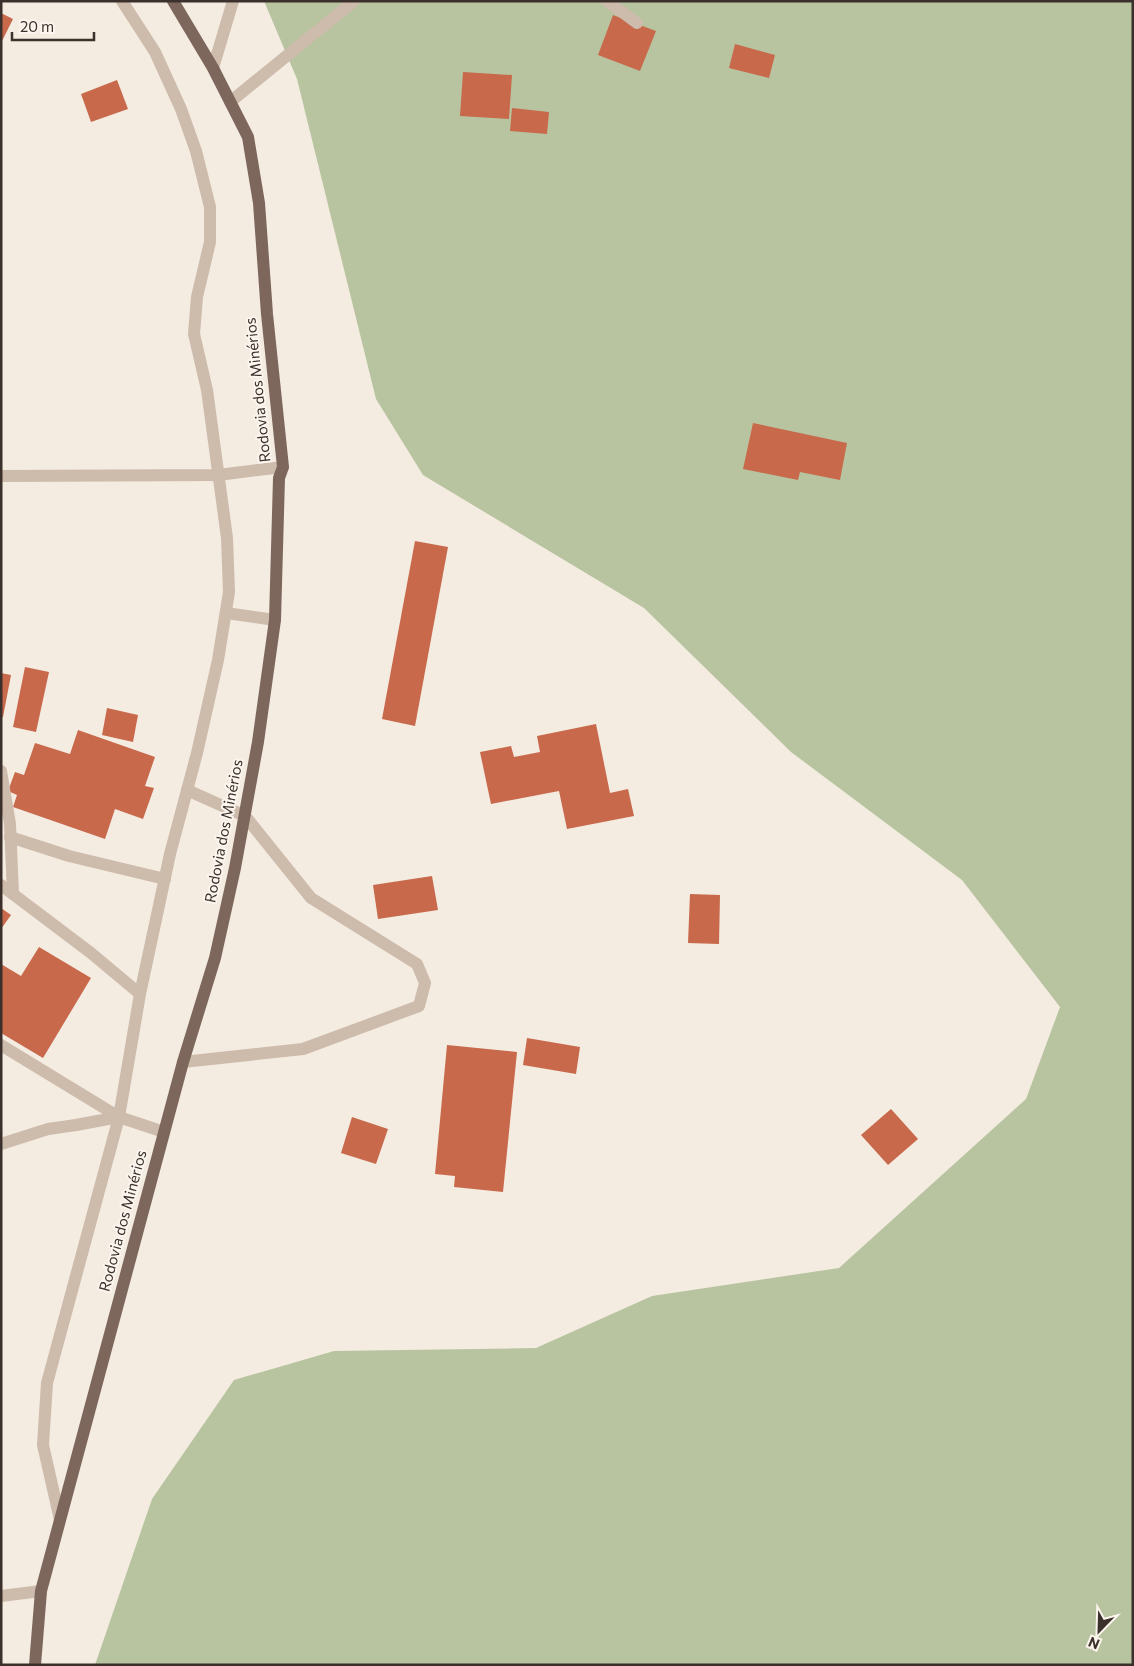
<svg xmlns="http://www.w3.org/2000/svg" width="1134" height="1666" viewBox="0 0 1134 1666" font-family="Commissioner,sans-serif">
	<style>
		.green { fill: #b8c4a0 }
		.building { fill: #c8694b }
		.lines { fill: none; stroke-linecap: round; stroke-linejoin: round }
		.lane { stroke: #cdbbac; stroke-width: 12 }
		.street { stroke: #cdbbac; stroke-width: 12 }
		.primary { stroke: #7d675c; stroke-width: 12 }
		.labels { text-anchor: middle; stroke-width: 4; stroke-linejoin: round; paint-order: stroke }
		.street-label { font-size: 15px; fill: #3b302b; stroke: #fbf5ee }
	</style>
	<rect width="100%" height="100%" fill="#f4ebe1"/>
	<polygon class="green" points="264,1 1133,1 1133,1665 95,1665 152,1499 234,1380 334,1351 536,1348 652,1296 839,1268 1026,1099 1060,1007 962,880 791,752 644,608 423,475 376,399 297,79"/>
	<g class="building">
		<polygon points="1,13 13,19 1,43"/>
		<polygon points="613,15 656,31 640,71 598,55"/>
		<polygon points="735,44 775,55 769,78 729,68"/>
		<polygon points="463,72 512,75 509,119 460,116"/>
		<polygon points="117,80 128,109 91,122 81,94"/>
		<polygon points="512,108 549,112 547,134 510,131"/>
		<polygon points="753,423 847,443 840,480 800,472 798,480 743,469"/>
		<polygon points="415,541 448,547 415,726 382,719"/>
		<polygon points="25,667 49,672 36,732 13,727"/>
		<polygon points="1,673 11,675 3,717 1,717"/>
		<polygon points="107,708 138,715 133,742 102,735"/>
		<polygon points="596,724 610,793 628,789 634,816 567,829 559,791 491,804 480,752 511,746 514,757 540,752 537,736"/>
		<polygon points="78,730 155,757 145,786 154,788 143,819 115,809 105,839 13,807 17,795 8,791 15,772 24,775 35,743 70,754"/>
		<polygon points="432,876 438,910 378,919 373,885"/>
		<polygon points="690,894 720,895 719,944 688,943"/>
		<polygon points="1,908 11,915 1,929"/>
		<polygon points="39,947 91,978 43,1058 1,1033 1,964 21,976"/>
		<polygon points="527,1038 580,1047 576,1074 523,1065"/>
		<polygon points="447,1045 517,1052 503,1192 454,1187 455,1176 435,1174"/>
		<polygon points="891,1109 918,1139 888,1165 861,1135"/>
		<polygon points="352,1117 388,1129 376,1164 341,1153"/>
	</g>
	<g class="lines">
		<g class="lane">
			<polyline points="607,1 637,23"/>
			<polyline points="230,102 354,1"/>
			<polyline points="1,476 218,475 283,467"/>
			<polyline points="183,1062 303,1049 419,1006 425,983 417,964 311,898 245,816"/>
		</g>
		<g class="street">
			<polyline points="213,68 233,1"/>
			<polyline points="226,613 275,620"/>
			<polyline points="1,771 10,824 13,894"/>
			<polyline points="187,790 245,816"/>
			<polyline points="10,837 69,856 165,879"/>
			<polyline points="1,885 91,953 140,994"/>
			<polyline points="1,1045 119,1117 164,1132"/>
			<polyline points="1,1144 48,1129 76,1125 119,1117"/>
			<polyline points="60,1520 43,1445 47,1383 119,1117 140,994 170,854 197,753 218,660 229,592 227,538 207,390 194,334 197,297 210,242 210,207 196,151 181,109 155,52 122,1"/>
			<polyline points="1,1596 41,1591"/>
		</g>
		<polyline class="primary" points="35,1665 41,1591 183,1062 215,958 235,868 258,742 275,620 279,478 283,467 267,314 259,203 248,137 213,68 173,1"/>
	</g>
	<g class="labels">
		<g class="street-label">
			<text transform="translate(258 390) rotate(-96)" y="5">Rodovia dos Minérios</text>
			<text transform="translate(224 831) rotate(-79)" y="5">Rodovia dos Minérios</text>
			<text transform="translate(123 1221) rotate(-75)" y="5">Rodovia dos Minérios</text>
		</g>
	</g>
	<rect width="1134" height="1666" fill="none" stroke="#3b302b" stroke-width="5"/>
	<g transform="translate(1099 1631) rotate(203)" stroke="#fbf5ee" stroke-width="4" paint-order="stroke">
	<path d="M0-4L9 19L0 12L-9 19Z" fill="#3b302b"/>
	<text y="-8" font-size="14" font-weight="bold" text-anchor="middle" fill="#3b302b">N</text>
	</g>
	<path d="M12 32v8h82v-8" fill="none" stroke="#3b302b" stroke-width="2.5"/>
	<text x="20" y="32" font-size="15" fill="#3b302b" stroke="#fbf5ee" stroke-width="4" paint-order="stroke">20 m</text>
</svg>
